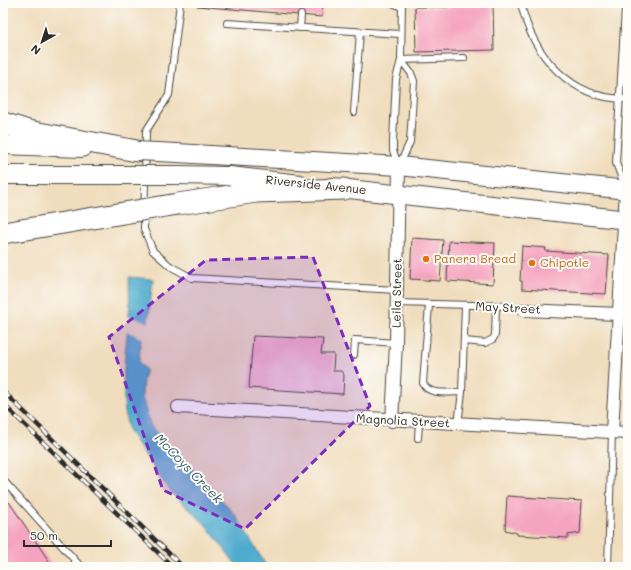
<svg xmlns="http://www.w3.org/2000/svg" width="631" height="570" viewBox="0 0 631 570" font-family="Mali,sans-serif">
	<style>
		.water { fill: #4fabcd; stroke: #3d6b7c }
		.pier { fill: #f0ddbd }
		.building { fill: #f5a4c0 }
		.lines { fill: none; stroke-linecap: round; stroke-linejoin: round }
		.service-casing { stroke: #494641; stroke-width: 8 }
		.minor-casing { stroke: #494641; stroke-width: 14 }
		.primary-casing { stroke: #494641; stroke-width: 20 }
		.motorway-casing { stroke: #494641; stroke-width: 23 }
		.service { stroke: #fff; stroke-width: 6 }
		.minor { stroke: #fff; stroke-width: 12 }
		.primary { stroke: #fff; stroke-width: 18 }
		.motorway { stroke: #fff; stroke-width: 21 }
		.rail-casing { stroke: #2b2b2b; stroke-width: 4.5 }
		.rail { stroke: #fdfcf7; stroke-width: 3; stroke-dasharray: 9; stroke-linecap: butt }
		.primary-bridge-casing { stroke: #494641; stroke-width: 20; stroke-linecap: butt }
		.motorway-bridge-casing { stroke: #494641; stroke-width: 23; stroke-linecap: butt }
		.primary-bridge { stroke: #fff; stroke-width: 18 }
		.motorway-bridge { stroke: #fff; stroke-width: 21 }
		.marked { fill: #7b2cbf; fill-opacity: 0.2; stroke: #7b2cbf; stroke-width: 3; stroke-dasharray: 8 5; stroke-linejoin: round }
		.food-dot { fill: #e8710a; stroke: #fdfcf7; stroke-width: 1.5 }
		.labels { text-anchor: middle; stroke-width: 4; stroke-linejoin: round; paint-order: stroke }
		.street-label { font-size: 12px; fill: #2b2b2b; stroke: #fdfcf7 }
		.food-label { font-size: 12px; fill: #c56008; stroke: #fdfcf7; text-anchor: start }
		.water-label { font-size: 13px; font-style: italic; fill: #395e6c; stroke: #fdfcf7 }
	</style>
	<rect width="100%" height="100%" fill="#fdfcf7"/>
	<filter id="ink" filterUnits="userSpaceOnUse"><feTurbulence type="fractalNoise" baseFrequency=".025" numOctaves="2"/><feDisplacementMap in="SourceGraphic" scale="8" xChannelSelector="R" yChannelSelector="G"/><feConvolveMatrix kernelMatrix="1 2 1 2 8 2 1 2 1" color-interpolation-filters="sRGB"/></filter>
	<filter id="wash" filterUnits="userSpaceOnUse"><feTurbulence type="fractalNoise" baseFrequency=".012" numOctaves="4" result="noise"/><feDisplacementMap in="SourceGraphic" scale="16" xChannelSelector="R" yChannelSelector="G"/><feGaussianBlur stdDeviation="0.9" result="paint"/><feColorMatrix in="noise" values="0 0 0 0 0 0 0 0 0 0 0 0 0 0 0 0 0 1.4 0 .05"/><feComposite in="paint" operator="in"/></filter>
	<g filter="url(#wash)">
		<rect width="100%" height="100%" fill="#f0ddbd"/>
		<path class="water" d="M129,277l24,2 -5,43 -7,16 -2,24 7,8 -3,10 -1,17 9,29 83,87 33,54h-29l-33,-43 -36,-34 -40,-58c-10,-34 -4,-80 0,-115 1,-13 0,-27 0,-40z"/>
		<polygon class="pier" points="127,316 150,323 143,339 125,330"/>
		<g id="blocks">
			<g class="building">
				<polygon points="197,3 323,3 322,17 197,6"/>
				<polygon points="448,3 493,3 494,50 416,52 415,7 448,7"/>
				<polygon points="412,238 443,240 440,281 410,279"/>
				<polygon points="449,241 495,243 493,284 447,281"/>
				<polygon points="522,246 546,248 545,251 609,255 606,294 522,289 522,281 520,281"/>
				<polygon points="253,336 323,339 321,354 334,354 333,371 341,371 344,375 343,394 249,388"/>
				<polygon points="507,496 582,501 580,533 568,535 568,538 517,535 517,533 505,530"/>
				<polygon points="9,502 53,567 3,567 3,506"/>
			</g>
		</g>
	</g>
	<g filter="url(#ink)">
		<use href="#blocks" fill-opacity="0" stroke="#494641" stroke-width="1"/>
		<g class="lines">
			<defs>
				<g id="service">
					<polyline points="180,3 169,95 146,131 144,229 153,251 170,266 192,278 396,290"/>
					<polyline points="392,3 402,7"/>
					<polyline points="402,3 401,60 464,58"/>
					<path d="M521,3c11,52 50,97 107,96"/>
					<polyline points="618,3 628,9"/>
					<polyline points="227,23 400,34"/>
					<polyline points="300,28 301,15"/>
					<polygon points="401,60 411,73 414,81 410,142 399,166 393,151 393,141 396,79"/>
					<polyline points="354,112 360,32"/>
					<polyline points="625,187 616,163 625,9"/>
					<polyline points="397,303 510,306 524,310"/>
					<path d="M429,305l-6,78c5,13 27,9 39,9"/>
					<polyline points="464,341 485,343 493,339 495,335 496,306"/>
					<polyline points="354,355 355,340 396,343"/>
					<polyline points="458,424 462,392 465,306"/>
					<polyline points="418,438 419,423"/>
					<polyline points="3,480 81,567"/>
					<polyline points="608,567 612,432"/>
				</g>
				<g id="minor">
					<polyline points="524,310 619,314"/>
					<polyline points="178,407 628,433"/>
					<polyline points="392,421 396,343 399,166"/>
					<polyline points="612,432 626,190"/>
				</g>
				<g id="primary">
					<polyline points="3,145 82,148"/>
					<polyline points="177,153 399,166 628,190"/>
					<polyline points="177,175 230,176 300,184"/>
					<polyline points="331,187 628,220"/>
				</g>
				<g id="motorway">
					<polyline points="3,123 28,131 137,151"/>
					<polyline points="178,204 256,192 344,189"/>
				</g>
			</defs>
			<use href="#service" class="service-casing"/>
			<use href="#minor" class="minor-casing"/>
			<use href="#primary" class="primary-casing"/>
			<use href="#motorway" class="motorway-casing"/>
			<use href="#service" class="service"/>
			<use href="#minor" class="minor"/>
			<use href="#primary" class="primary"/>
			<use href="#motorway" class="motorway"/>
			<defs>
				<g id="rail">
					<polyline points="3,391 183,567"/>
					<polyline points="3,404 173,567"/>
				</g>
			</defs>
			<use href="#rail" class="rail-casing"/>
			<use href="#rail" class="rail"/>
			<defs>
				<g id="primary-bridge">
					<polyline points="137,151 177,153"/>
					<polyline points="3,175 177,175"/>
				</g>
				<polyline id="motorway-bridge" points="3,233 178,204"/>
			</defs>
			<use href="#primary-bridge" class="primary-bridge-casing"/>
			<use href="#motorway-bridge" class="motorway-bridge-casing"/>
			<use href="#primary-bridge" class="primary-bridge"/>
			<use href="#motorway-bridge" class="motorway-bridge"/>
		</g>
	</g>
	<path class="marked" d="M313,257l57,149 -125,123 -82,-39 -54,-153 97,-77z"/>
	<g class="food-dot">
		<circle cx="426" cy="259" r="4"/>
		<circle cx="532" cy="263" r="4"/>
	</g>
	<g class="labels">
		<g class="street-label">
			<text transform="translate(316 185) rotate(6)" y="4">Riverside Avenue</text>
			<text transform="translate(397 293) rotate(-89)" y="4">Leila Street</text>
			<text transform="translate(508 308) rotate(3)" y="4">May Street</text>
			<text transform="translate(403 421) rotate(3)" y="4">Magnolia Street</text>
		</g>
		<g class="food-label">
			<text x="434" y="263">Panera Bread</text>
			<text x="540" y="267">Chipotle</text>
		</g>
		<g class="water-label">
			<text transform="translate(189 468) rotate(46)" y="5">McCoys Creek</text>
		</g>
	</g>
	<rect width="631" height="570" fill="none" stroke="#fdfcf7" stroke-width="16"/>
	<g transform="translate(42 42) rotate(219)" stroke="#fdfcf7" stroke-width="3" paint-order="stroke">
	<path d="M0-3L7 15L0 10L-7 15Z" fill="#2b2b2b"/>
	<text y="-6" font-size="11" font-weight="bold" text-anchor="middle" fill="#2b2b2b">N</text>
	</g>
	<path d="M24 540v6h87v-6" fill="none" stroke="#2b2b2b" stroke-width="2"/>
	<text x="30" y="540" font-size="12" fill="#2b2b2b" stroke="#fdfcf7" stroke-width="3" paint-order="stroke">50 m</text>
</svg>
